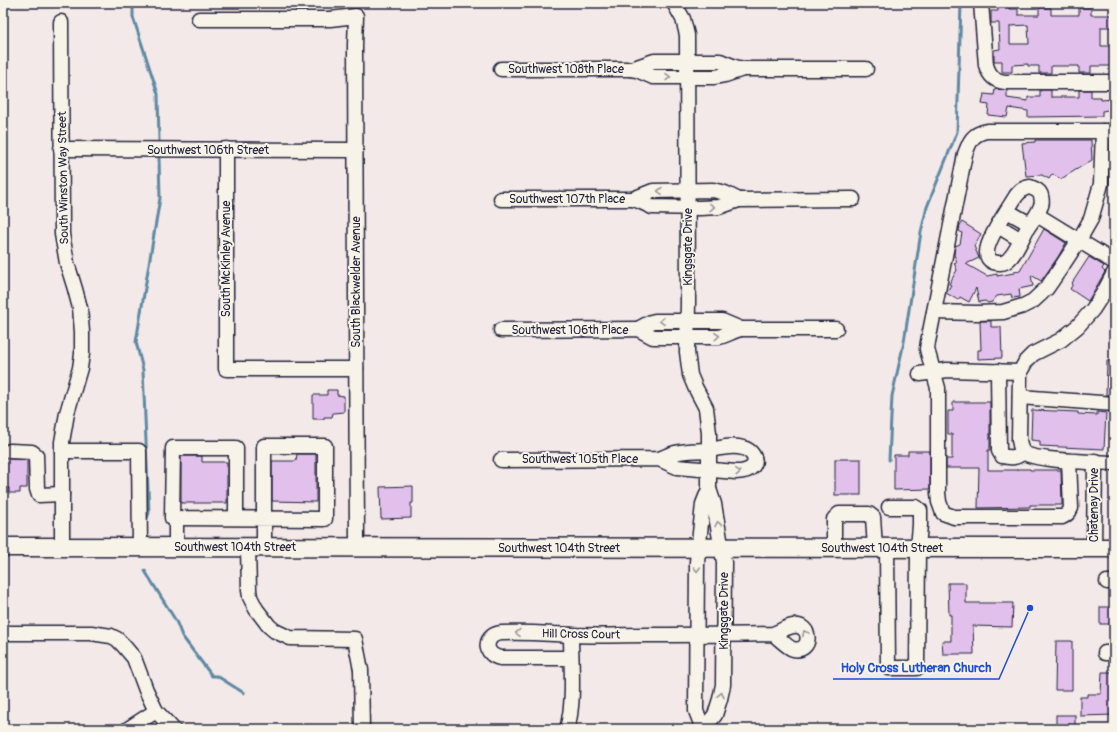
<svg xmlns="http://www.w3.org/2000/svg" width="1117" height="732" viewBox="0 0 1117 732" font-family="Pangolin,sans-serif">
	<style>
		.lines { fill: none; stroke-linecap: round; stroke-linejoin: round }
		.stream { stroke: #5e89a2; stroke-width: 3 }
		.building { fill: #e1c0ec; stroke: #22223b; fill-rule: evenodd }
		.minor-casing { stroke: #22223b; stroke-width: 17 }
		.major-casing { stroke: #22223b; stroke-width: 21 }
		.minor { stroke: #f7f3e8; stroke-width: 14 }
		.major { stroke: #f7f3e8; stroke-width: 18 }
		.oneway { stroke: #97959a }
		.labels { text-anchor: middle; stroke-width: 4; stroke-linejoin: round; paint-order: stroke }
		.street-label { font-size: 12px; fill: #22223b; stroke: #f7f3e8 }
		.leader { fill: none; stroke: #1d4ed8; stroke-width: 1.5 }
		.callout-dot { fill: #1d4ed8; stroke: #f7f3e8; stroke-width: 1.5 }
		.callout-label { font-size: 13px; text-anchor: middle; font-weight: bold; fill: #1d4ed8; stroke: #f7f3e8; stroke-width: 4; stroke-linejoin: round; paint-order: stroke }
	</style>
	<rect width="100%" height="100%" fill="#f3e9e9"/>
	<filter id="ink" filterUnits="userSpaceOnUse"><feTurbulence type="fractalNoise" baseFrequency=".025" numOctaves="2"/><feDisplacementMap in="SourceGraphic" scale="8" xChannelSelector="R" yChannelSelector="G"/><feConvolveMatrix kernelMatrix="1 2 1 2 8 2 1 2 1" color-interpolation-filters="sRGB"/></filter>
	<g filter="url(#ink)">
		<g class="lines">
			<g class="stream">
				<polyline points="133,3 133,17 158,94 159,142"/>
				<polyline points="889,460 892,396 904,342 921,232 927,207 957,132 961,3"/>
				<polyline points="147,518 149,513 143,370 136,342 160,198 159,158"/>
				<polyline points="145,571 176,621 182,636 212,676 217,676 244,693"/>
			</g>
		</g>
		<g class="building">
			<path d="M998,3h11v6h9v6h21v-7h12v7h28v-7h12v7h23v12h-13v19h13v20h-23v7h-12v-7h-28v7h-12v-7h-11v-2l-16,1v7h-10v-11h-8v-11l6,-1 -1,-26h-8v-12h7zM1028,25l1,19h-19v-18z"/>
			<polygon points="995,89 1007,90 1007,98 1028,101 1028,97 1040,97 1040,90 1051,90 1051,97 1079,97 1079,90 1091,90 1091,97 1101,97 1101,100 1114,99 1114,109 1102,111 1102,116 1028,117 1028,111 1009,108 1007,117 988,115 989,105 982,104 984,94 994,95"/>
			<polygon points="1035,140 1091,140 1092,160 1061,179 1052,174 1049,179 1042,175 1026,176 1022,143 1035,142"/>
			<polygon points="962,222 981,234 974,246 979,258 966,264 987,276 997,274 997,276 1014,273 1014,272 1020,271 1044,229 1066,243 1058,257 1041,281 1031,275 1033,286 1019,289 1020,297 1012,298 1011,294 997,296 992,302 988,303 985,301 979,302 976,288 969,302 960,297 958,300 946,293 951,285 949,284 957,270 954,263 957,262 954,255 955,246 960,244 962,233 959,231 960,225"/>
			<polygon points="1089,257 1104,266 1102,269 1105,272 1088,301 1070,289 1073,284 1072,283"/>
			<polygon points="980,321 991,321 991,327 1001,327 1002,358 978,359 978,350 981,350"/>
			<polygon points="1107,361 1114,361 1114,395 1106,395"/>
			<polygon points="327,390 337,390 337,395 344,396 344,412 333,413 332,417 324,417 324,419 313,419 313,395 327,395"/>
			<polygon points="953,402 990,402 990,450 988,450 988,470 1017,470 1017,469 1030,469 1030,470 1061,470 1062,505 1030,505 1030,507 978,508 979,468 946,468 946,459 952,459 952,434 948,434 948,411 953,411"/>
			<polygon points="1032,410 1078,412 1078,414 1097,415 1097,412 1106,413 1104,449 1040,446 1040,441 1031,440"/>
			<polygon points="908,451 930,451 930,489 894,490 894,455 908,455"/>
			<polygon points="297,454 316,454 316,502 272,501 272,461 296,461"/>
			<polygon points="181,456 202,456 202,462 227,462 227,503 181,503"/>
			<polygon points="3,457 10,459 27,460 27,488 20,488 20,493 9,493 9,488 3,488"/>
			<rect x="835" y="459" width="26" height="36"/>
			<polygon points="413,486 413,503 411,503 411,518 381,519 380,487"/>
			<polygon points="948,583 966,583 966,603 1013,603 1012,627 973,626 974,654 943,654 942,641 951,641 951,615 949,615"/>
			<rect x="1100" y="607" width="14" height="17"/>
			<polygon points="1056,641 1072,641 1072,690 1055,690"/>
			<polygon points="1102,672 1114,672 1114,715 1080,716 1080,697 1087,697 1087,694 1101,694"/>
			<rect x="1056" y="715" width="19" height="14"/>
		</g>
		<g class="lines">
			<defs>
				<g id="minor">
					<polyline points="674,3 683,19 687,35 688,302 687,352 690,375 695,387 706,408 709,433 709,489 714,504 724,562 723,685 720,699 715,715 703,729"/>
					<path d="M981,3l5,62c3,10 8,16 19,17h109"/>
					<polyline points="199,19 330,19 356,16 355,45 357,547"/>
					<polyline points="61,22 62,234 67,263 75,289 80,308 82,332 82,354 80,368 67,413 62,442 62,547"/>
					<polyline points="501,69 631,69 637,70 653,77 715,77 725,75 743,69"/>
					<polyline points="631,69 654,61 720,61 735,67 743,69 866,69"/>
					<polyline points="61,149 356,150"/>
					<polyline points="226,149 226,369 356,369"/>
					<path d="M1030,187c5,2 10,4 11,9 1,4 1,9 -1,12 -2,6 -6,11 -10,16 -7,10 -14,32 -25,38 -3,2 -8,1 -12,0 -4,-2 -6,-5 -6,-9 -1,-13 22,-45 29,-57 5,-6 7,-8 14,-9z"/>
					<polyline points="501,199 633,199 639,201 652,207 700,208 719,207 739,200 853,199"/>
					<polyline points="633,199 653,191 713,190 725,193 739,200"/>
					<polyline points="1007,211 1030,224"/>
					<polyline points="1037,215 1114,262"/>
					<polyline points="998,226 1021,240"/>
					<path d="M1114,273l-10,19 -11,17 -15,17 -17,14 -28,14 -7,7 -6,11 -1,68c1,4 1,9 4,12 9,9 75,10 91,11"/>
					<polyline points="934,312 977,313 1003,312 1023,306 1033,301 1047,288 1060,269 1079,240 1091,219 1101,184 1103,131"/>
					<polyline points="638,329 651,322 655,321 722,321 741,329"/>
					<path d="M501,330l137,-1 15,8h66c8,-2 14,-6 22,-8h95"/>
					<path d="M998,371l1,80 3,5c9,2 15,2 21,-4"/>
					<polyline points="920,374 947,370 1020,372"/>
					<polyline points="1020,397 1114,404"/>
					<polyline points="10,451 32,452 36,455 37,489 39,495 62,494"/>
					<polyline points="62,451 139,451 140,547"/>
					<path d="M501,460l158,-1c6,-2 11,-5 17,-6 10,-3 21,-2 31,-3 12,-1 24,-6 36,-2 8,2 15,11 10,18 -4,5 -12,6 -17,6l-59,-5 -18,-8"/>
					<path d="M1069,461l2,47c-2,5 -4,7 -9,9h-108l-11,-4 -4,-11 -1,-9v-105l-10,-35 -1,-4 1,-7 37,-188c5,-13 7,-20 22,-23h127"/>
					<polyline points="176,518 176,547"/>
					<polyline points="236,518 236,448 173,448 172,518 325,519 325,446 264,446 264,547"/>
					<polyline points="248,547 249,590 250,597 256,609 269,626 275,631 290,638 355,639 361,670 362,729"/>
					<polyline points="834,548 834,519 839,514 869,514 873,517 875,548"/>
					<polyline points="887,548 888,668 917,668 918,548 920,525 920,510 916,507 889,507"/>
					<polyline points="1094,548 1095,461"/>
					<polyline points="1107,582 1114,582"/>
					<polyline points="3,633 91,633 111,636 117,639 123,645 134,658 146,690 156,711 173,729"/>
					<polyline points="1105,653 1114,653"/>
					<path d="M571,658h-70c-19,-3 -17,-24 1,-25 18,-1 35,0 52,1 6,0 12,1 18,1 26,1 51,0 76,0 42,0 84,0 125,-1 6,-2 13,-7 20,-8 19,-3 20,27 0,23 -5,-1 -14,-11 -20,-15"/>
					<polyline points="128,729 156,711"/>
					<path d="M567,729c8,-28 4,-64 4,-94"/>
					<polyline points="703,729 696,711 697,562 703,504 709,489"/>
				</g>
				<polyline id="major" points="3,547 1114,548"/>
			</defs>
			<use href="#minor" class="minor-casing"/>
			<use href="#major" class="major-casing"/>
			<use href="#minor" class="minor"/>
			<use href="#major" class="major"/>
		</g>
		<defs><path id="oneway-chevron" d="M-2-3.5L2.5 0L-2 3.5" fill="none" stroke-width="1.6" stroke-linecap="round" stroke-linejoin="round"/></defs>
		<g class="oneway">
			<use href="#oneway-chevron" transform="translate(668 77) rotate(-1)"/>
			<use href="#oneway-chevron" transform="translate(660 191) rotate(179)"/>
			<use href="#oneway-chevron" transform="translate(712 207) rotate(-1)"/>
			<use href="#oneway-chevron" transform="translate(662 321) rotate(179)"/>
			<use href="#oneway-chevron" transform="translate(717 336) rotate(-5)"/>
			<use href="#oneway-chevron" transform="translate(738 472) rotate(-5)"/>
			<use href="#oneway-chevron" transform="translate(718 524) rotate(-101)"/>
			<use href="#oneway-chevron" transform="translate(697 569) rotate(90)"/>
			<use href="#oneway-chevron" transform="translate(518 633) rotate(179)"/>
			<use href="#oneway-chevron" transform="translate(805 633) rotate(-118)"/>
			<use href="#oneway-chevron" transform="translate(721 695) rotate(-78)"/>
		</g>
	</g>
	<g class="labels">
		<g class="street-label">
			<text x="566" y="73">Southwest 108th Place</text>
			<text x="208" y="154">Southwest 106th Street</text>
			<text transform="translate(63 178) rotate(-91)" y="4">South Winston Way Street</text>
			<text x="567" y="203">Southwest 107th Place</text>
			<text transform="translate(688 247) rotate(-90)" y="4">Kingsgate Drive</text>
			<text transform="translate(226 259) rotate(-90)" y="4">South McKinley Avenue</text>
			<text transform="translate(356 282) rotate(-90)" y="4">South Blackwelder Avenue</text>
			<text x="570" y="334">Southwest 106th Place</text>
			<text x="580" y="463">Southwest 105th Place</text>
			<text transform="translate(1094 505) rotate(-90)" y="4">Chatenay Drive</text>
			<text x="235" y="551">Southwest 104th Street</text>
			<text x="559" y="552">Southwest 104th Street</text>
			<text x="882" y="552">Southwest 104th Street</text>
			<text transform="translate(724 611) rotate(-90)" y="4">Kingsgate Drive</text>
			<text transform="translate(581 634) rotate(1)" y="4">Hill Cross Court</text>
		</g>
	</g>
	<path class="leader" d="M1030 608L999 679H833"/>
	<circle class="callout-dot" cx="1030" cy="608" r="4"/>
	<g class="callout-label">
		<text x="916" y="672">Holy Cross Lutheran Church</text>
	</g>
	<rect width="1117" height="732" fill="none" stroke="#f7f3e8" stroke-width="16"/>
	<rect x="8" y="8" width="1101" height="716" fill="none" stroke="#22223b" stroke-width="1.5" filter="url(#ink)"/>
</svg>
